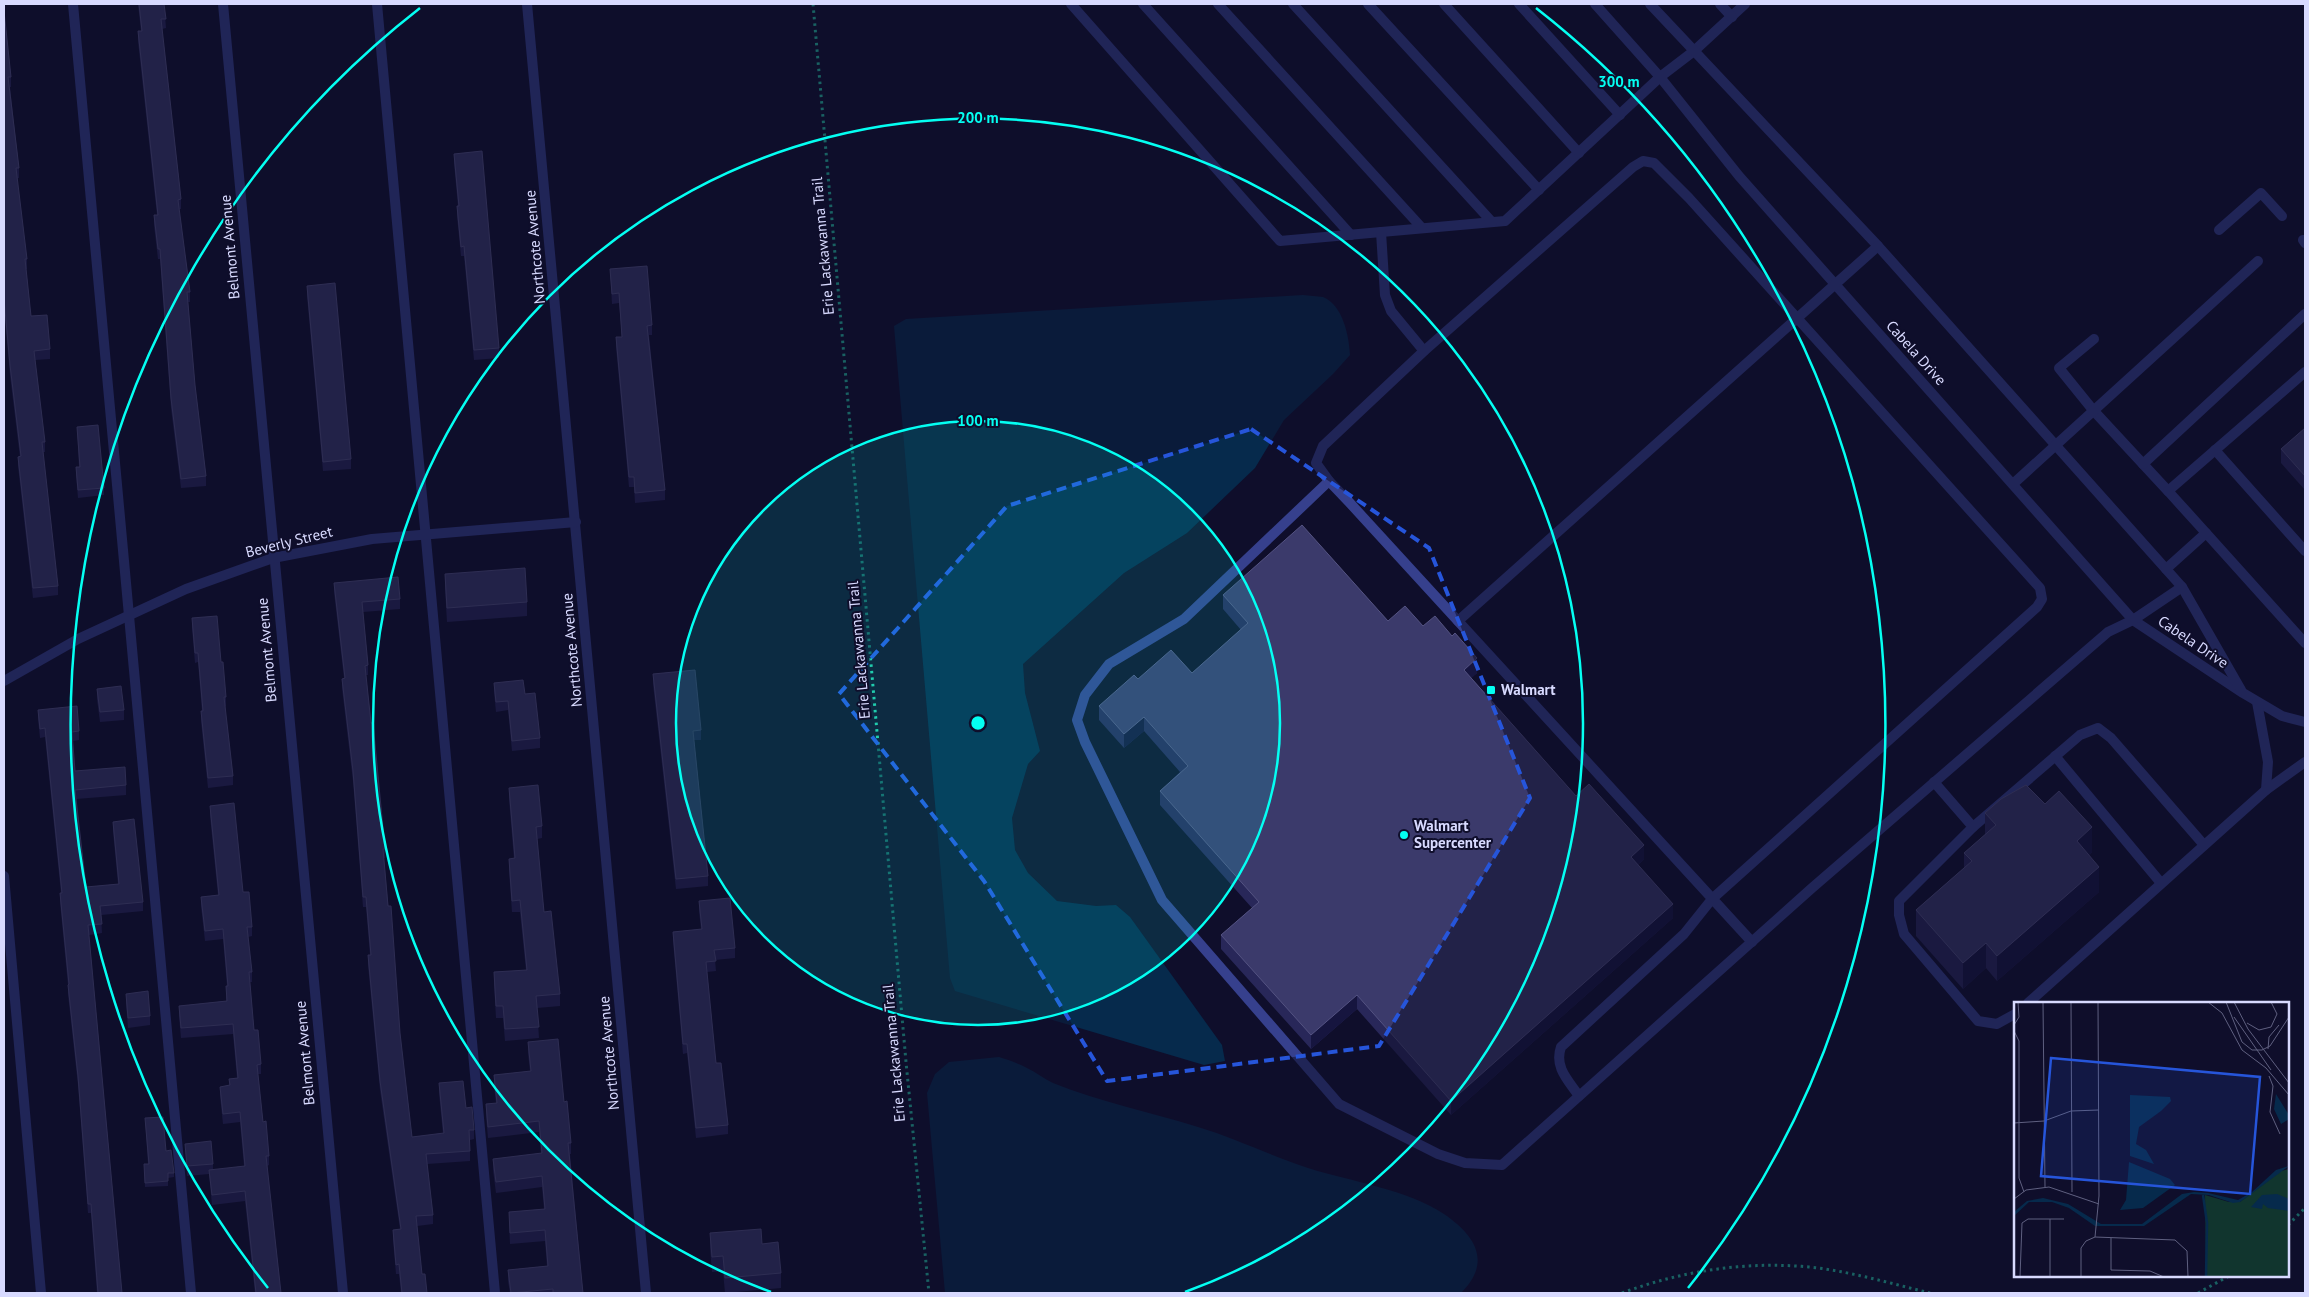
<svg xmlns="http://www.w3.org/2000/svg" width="2309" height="1297" viewBox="0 0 2309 1297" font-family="'PT Sans',sans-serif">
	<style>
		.water { fill: #062a4c }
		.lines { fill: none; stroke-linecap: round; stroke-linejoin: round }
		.path { stroke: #26c5a4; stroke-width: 3; stroke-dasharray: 2.5 4; stroke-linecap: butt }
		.service { stroke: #36408d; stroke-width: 10 }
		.minor { stroke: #36408d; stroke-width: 10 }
		.wall { fill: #282759 }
		.shaded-wall { fill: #16153f }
		.building { fill: #3b3a6b; stroke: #545382 }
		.marked { fill: none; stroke: #2655da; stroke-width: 4; stroke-dasharray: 10 6; stroke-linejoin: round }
		.ring { fill: none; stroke: #04fff2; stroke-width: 2.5 }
		.poi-dot { fill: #04fff2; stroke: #0f0e2b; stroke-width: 2 }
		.labels { text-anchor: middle; stroke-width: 4; stroke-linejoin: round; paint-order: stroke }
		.street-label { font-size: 15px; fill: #d8daff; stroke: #0f0e2b }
		.poi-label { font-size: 15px; font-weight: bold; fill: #d8daff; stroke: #0f0e2b; text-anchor: start }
		.inset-river { fill: none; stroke: #062a4c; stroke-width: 2.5 }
		.inset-road { fill: none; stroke: #5f6080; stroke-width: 1 }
		.view { fill: #2655da; fill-opacity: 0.15; stroke: #2655da; stroke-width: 2.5 }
		.inset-edge { fill: none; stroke: #d8daff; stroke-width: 2.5 }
		.centre { fill: #04fff2; stroke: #0f0e2b; stroke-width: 2.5 }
		.ring-label { font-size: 15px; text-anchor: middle; font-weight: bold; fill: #04fff2; stroke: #0f0e2b; stroke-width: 4; stroke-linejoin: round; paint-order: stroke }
	</style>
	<rect width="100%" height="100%" fill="#0f0e2b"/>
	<g class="water">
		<path d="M1303,295c6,1 14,1 20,2 20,8 26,39 27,58l-17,19 -49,46 -29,48 -68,65 -63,40 -101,91 2,29 15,58 -12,13 -16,54 3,32 13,23 29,28 39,5 20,-1 14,12 92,128 3,16 -21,4 -249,-74 -5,-13 -56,-652 12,-7z"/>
		<path d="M999,1057c9,3 19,6 28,11 9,4 17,11 26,15 47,19 97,29 145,44 37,11 73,29 110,41 41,13 101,22 136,46 32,22 48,48 17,79h-516l-18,-200 8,-19 14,-12z"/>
	</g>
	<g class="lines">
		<g class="path">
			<polyline points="813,4 906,1062 929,1293"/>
			<polyline points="2288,1225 2305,1208"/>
			<path d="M1622,1293c62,-23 130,-33 196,-25 38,5 75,16 112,25"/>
			<polyline points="2198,1293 2229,1276"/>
		</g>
		<g class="service">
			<polyline points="73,4 191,1293"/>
			<polyline points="377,4 495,1293"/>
			<polyline points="1071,4 1280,241 1505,221 1660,77 1694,51 1745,4"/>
			<polyline points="1143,4 1351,235"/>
			<polyline points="1218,4 1422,228"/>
			<polyline points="1293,4 1492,222"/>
			<polyline points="1368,4 1539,190"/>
			<polyline points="1444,4 1579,153"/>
			<polyline points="1519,4 1620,115"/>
			<polyline points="1595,4 1660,77 1739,176 2133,620 2243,693 2282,716 2305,722"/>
			<polyline points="1650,4 1878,246 2182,587 2241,690"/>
			<polyline points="1720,4 1732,17"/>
			<polyline points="2219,230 2261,193 2282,216"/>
			<polyline points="1381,232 1385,295 1391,311 1424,351"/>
			<polyline points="2303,240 2305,243"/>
			<polyline points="2094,339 2059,368 2093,410 2168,491"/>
			<polyline points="2215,450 2305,551"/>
			<polyline points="2143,464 2305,314"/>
			<polyline points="1329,481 1184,619 1109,664 1085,695 1077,720 1085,742 1162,900 1339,1104 1438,1154 1465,1163 1502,1165 1812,888 2108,632 2133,620 2182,587"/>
			<polyline points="2013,484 2258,261"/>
			<polyline points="2206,533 2305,643"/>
			<polyline points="2166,569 2206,533 2168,491 2305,372"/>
			<polyline points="1458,621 1878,246"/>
			<polyline points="2257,702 2268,762 2266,790"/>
			<polyline points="2055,756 2161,883"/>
			<polyline points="1934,782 1973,827 1899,901 1899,915 1904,934 1978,1021 1997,1024 2015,1014"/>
			<polyline points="1973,827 2080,735 2098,728 2111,738 2204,845"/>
			<polyline points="2028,1003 2266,790 2305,762"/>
			<path d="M1579,1096c-11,-16 -25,-29 -18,-49l123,-113 28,-35 325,-292 5,-8 -2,-11 -351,-390 -35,-35 -11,-2 -10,6 -209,184 -101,95 -7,17 13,18 20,21c135,146 269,293 403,440"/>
		</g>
		<g class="minor">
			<polyline points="223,4 343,1293"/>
			<polyline points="527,4 646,1293"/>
			<polyline points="4,681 78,639 186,589 273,558 372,539 576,522"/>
			<polyline points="4,876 41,1293"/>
		</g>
	</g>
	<g class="wall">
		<polygon points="138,4 164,4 166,28 162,29 181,199 181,209 179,209 190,292 190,302 188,302 195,385 206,476 206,486 181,488 171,408 160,259 158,259 154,225 154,215 157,215 138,41 138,31 141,31"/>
		<polygon points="4,11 11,77 11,87 10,87 19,168 19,178 17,178 27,259 27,269 26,269 31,316 50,349 50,359 35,360 45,442 45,452 43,452 58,586 58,595 33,598 18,466 18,457 20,457 10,375 4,309"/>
		<polygon points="454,154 499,348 499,358 474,360 464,256 461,256 457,216 457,206 458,206 454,163"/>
		<polygon points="610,269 652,325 652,335 649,335 665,490 665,500 635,503 634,487 629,487 616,347 616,337 622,337 619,303 612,304"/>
		<polygon points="307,286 351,459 351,469 323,471 307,296"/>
		<polygon points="77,427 104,488 104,495 78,498 76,475 76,467 79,467"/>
		<polygon points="2305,428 2305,490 2281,463 2281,449"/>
		<polygon points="445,574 527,602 527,616 447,622 445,589"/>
		<polygon points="334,583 400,599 400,609 363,612 368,665 368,675 366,675 385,849 385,858 384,858 400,1033 412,1137 443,1134 439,1093 439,1083 466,1108 474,1130 474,1139 470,1140 470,1161 427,1164 433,1215 433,1224 417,1226 422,1274 427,1293 401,1293 399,1274 396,1274 393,1240 393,1230 400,1229 380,1090 368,965 368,955 370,955 366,907 363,907 353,781 342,688 342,679 344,678 334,592"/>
		<polygon points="1223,595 1423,626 1477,673 1471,678 1576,796 1644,859 1638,865 1673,918 1451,1115 1357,1009 1311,1049 1221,949 1221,935 1252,908 1160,805 1160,791 1180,772 1144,731 1124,748 1099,720 1099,706 1138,679 1192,673 1241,630 1223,609"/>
		<polygon points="192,618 221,662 226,697 226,706 225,707 233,776 233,785 208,788 201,721 201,711 202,711 198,662 195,663 192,628"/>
		<polygon points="653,674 701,730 701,740 694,740 708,876 708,886 676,889 653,684"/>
		<polygon points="494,683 525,694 540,738 540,748 512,751 508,710 496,712 494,692"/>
		<polygon points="97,689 124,710 124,720 100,722 97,699"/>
		<polygon points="38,710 79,731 79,740 73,741 75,771 126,785 126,795 76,799 86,887 118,884 113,831 113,822 143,902 143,911 101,915 102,933 89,935 122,1293 97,1293 91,1213 88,1213 78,1085 68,994 68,985 60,902 60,893 61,893 45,737 40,738 38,719"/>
		<polygon points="509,788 542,826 542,838 537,839 544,912 560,994 560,1006 537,1008 539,1038 505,1041 503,1018 496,1018 494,984 494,972 526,970 520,912 512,912 509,871 509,859 514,859 509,799"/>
		<polygon points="210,806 243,892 252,927 252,936 248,937 252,972 252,982 250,982 254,1030 261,1064 261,1074 258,1074 263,1122 269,1156 269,1165 267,1166 281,1293 255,1293 245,1201 212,1205 209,1174 187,1176 185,1144 213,1164 213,1170 244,1166 240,1122 223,1124 220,1096 220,1087 229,1085 229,1079 237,1078 233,1034 181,1038 179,1016 179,1006 226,1001 226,986 227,986 223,939 205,941 201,906 201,897 218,895 210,816"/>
		<polygon points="1985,813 2092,852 2089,855 2099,892 1997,981 1986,968 1963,989 1916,936 1916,910 1964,868 1964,853 1985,835"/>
		<polygon points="699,901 735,948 735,958 715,960 716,971 707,972 716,1063 728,1125 728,1134 696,1138 687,1053 683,1054 673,941 673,932 701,929 699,911"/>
		<polygon points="126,994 150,1016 150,1025 128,1028 126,1003"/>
		<polygon points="528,1042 564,1102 571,1143 571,1154 570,1154 583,1293 510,1293 508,1281 508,1270 547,1266 545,1241 510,1244 509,1223 509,1212 544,1209 542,1187 496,1193 493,1170 493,1159 541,1153 539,1132 488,1138 486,1116 486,1104 496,1103 494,1086 494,1075 530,1071 528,1053"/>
		<polygon points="145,1118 166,1151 174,1173 174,1177 168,1178 168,1186 145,1187 144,1169 148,1164"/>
		<polygon points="710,1233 762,1244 781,1273 781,1288 725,1293 723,1271 712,1272 710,1248"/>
	</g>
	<g class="shaded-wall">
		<polygon points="1477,658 1477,673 1464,685 1464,670"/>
		<polygon points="1144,717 1144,731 1124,748 1124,734"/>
		<polygon points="2092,827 2092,852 2077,866 2077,841"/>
		<polygon points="1644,845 1644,859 1631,871 1631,857"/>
		<polygon points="2099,867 2099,892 1997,981 1997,956"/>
		<polygon points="1673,904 1673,918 1451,1115 1451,1101"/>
		<polygon points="1986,943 1986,968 1963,989 1963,963"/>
		<polygon points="1357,995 1357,1009 1311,1049 1311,1035"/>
	</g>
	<g class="building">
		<polygon points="139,4 164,4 166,19 161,19 181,199 178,200 190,292 187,292 195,385 206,476 181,479 171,398 160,249 158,249 154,215 158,215 138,31 142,31"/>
		<polygon points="4,11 11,77 8,77 19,168 16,168 27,259 25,259 31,316 47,315 50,349 34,351 45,442 42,442 58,586 33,588 18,457 21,456 10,365 4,299"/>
		<polygon points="482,151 499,348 474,350 464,246 461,247 457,206 459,206 454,154"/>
		<polygon points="647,266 652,325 647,326 665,490 635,493 634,477 629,477 616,337 622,337 619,293 612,294 610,269"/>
		<polygon points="335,283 351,459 323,462 307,286"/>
		<polygon points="98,425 104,488 78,490 76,467 80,467 77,427"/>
		<polygon points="2305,428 2305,476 2281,449"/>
		<polygon points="1302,525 1388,621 1405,606 1423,626 1435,616 1452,636 1455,633 1477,658 1464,670 1576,796 1589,784 1644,845 1631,857 1673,904 1451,1101 1357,995 1311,1035 1221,935 1259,902 1160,791 1188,766 1144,717 1124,734 1099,706 1134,675 1138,679 1171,650 1192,673 1248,623 1223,595"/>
		<polygon points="525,568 527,602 447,608 445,574"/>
		<polygon points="398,577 400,599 362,602 368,665 365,666 371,723 373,723 385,849 383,849 388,906 391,906 400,1033 412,1137 444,1133 439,1083 463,1081 466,1108 472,1107 474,1130 469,1130 470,1151 426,1154 433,1215 416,1216 422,1274 425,1274 427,1293 402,1293 399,1264 396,1265 393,1230 401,1229 380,1081 368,955 371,955 366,897 363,897 353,771 342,679 345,678 334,583"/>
		<polygon points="217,616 221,662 223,662 226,697 224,697 233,776 208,778 201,711 203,711 198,653 195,653 192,618"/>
		<polygon points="695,670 701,730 693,731 708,876 676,879 653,674"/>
		<polygon points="523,680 525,694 535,693 540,738 512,741 508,701 496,702 494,683"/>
		<polygon points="121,686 124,710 100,712 97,689"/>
		<polygon points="77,706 79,731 72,732 75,771 125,767 126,785 75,790 86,887 119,884 113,822 134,819 143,902 100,906 102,924 88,925 122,1293 98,1293 91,1204 88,1204 78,1076 68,985 69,984 60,893 62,893 45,728 40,729 38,710"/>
		<polygon points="538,785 542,826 536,827 544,912 551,911 560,994 536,996 539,1027 505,1029 503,1006 496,1006 494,972 527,970 520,900 512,901 509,859 515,858 509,788"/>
		<polygon points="2026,785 2045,804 2059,791 2092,827 2077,841 2099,867 1997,956 1986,943 1963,963 1916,910 1972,861 1964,853 1996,825 1985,813 2001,799"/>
		<polygon points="234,803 243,892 249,892 252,927 247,927 252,972 249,972 254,1030 258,1030 261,1064 257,1065 263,1122 266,1121 269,1156 266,1156 281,1293 256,1293 245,1191 212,1195 209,1170 245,1166 240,1112 223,1114 220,1087 230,1085 229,1079 238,1078 233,1024 181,1028 179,1006 227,1001 226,986 228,986 223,929 205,931 201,897 219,895 210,806"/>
		<polygon points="730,898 735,948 714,950 716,961 706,962 716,1063 721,1063 728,1125 696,1128 687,1044 683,1044 673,932 702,929 699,901"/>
		<polygon points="148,991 150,1016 128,1018 126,994"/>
		<polygon points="558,1039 564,1102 567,1101 571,1143 568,1143 583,1293 553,1293 553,1289 511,1293 508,1270 548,1266 545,1230 510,1233 509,1212 545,1209 542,1176 496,1182 493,1159 542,1153 539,1121 488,1127 486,1104 497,1103 494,1075 531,1071 528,1042"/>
		<polygon points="163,1117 166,1151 171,1150 174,1173 168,1173 168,1181 145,1183 144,1164 149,1164 145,1118"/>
		<polygon points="211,1141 213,1164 187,1166 185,1144"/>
		<polygon points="761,1229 762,1244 778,1242 781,1273 725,1278 723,1256 712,1257 710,1233"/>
	</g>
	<path d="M0 0H2309V1297H0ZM1251,429l178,119 101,250 -151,248 -272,35 -123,-200 -145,-187 168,-188z" fill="#0f0e2b" fill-opacity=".55" fill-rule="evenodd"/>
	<path class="marked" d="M1251,429l178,119 101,250 -151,248 -272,35 -123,-200 -145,-187 168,-188z"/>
	<circle cx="978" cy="723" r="302" fill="#04fff2" fill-opacity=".12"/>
	<g class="ring">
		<circle cx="978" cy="723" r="302"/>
		<path d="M771 1292A605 605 0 1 1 1185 1292"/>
		<path d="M268 1288A907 907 0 0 1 420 8M1536 8A907 907 0 0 1 1688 1288"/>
	</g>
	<g class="poi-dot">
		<rect x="1486" y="685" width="10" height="10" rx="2.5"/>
		<circle cx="1404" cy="835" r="5"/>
	</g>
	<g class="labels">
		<g class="street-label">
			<text transform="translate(823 246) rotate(-95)" y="5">Erie Lackawanna Trail</text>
			<text transform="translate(230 247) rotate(-95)" y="5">Belmont Avenue</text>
			<text transform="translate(535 247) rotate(-95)" y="5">Northcote Avenue</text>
			<text transform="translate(1916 353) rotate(48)" y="5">Cabela Drive</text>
			<text transform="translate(289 542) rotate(-14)" y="5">Beverly Street</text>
			<text transform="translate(2193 642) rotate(34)" y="5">Cabela Drive</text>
			<text transform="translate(267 650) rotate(-95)" y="5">Belmont Avenue</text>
			<text transform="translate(572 650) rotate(-95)" y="5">Northcote Avenue</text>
			<text transform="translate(859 650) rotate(-95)" y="5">Erie Lackawanna Trail</text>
			<text transform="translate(305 1053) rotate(-95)" y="5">Belmont Avenue</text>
			<text transform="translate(609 1053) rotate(-95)" y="5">Northcote Avenue</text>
			<text transform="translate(894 1053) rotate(-95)" y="5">Erie Lackawanna Trail</text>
		</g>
		<g class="poi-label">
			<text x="1501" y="695">Walmart</text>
			<text x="1414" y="831">Walmart<tspan x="1414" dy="17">Supercenter</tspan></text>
		</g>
	</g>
	<g transform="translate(2014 1002)">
		<rect width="275" height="275" fill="#0f0e2b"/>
		<path d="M275,167v108h-83l-1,-82 24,7h11l41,-31z" fill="#11352e"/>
		<path d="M262,92l13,21v4l-8,5 -7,-15zM116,93l40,2 1,4 -10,10 -22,16 -3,17 10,6 8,14 -24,-8zM115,160l41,17 5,6 -32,23 -23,2 6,-10zM275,164l-49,36 -7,1 -24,-8 -18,-1 -47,32h-49l-26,-18 -17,-6h-23l-15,14v-4l13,-11 16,-3 25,6 33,20h41l40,-30 12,-2 14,1 30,7 14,-8 24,-22zM263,192l12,5v12l-21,-3 -5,-4 -1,5 -11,-2 11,-12z" fill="#062a4c"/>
		<path class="inset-river" d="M189,193l4,28 -1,54"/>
		<path class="inset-road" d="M29,0l2,185M57,0l1,190M194,0l14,11 20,37 24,18 23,27M212,0l16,40 10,8h10l8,-4 19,-29M220,0l14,27 41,54M220,15l37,53M233,21l12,7 12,-3 6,-13 -6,-12M0,23l5,-8 -1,-15M0,29l5,10v137l5,14M254,47l1,-12 10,-12M255,74l4,10 -3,26 10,22M0,121l30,-2 27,-10 28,-1M0,197l12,-9 23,-3 50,17M81,235l80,3 12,11 1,26M97,236v32l39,1 14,6M6,275l2,-54 6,-4h36M36,275v-58M67,275v-29l5,-7 9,-4 4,-41 -1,-194"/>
		<path class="view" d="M37,56l209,19 -10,117 -209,-18z"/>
		<rect width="275" height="275" class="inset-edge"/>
	</g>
	<circle cx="978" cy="723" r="8" class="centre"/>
	<g class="ring-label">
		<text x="1619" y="87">300 m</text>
		<text x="978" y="123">200 m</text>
		<text x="978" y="426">100 m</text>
	</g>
	<rect width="2309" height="1297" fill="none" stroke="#d8daff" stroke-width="10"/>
</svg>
